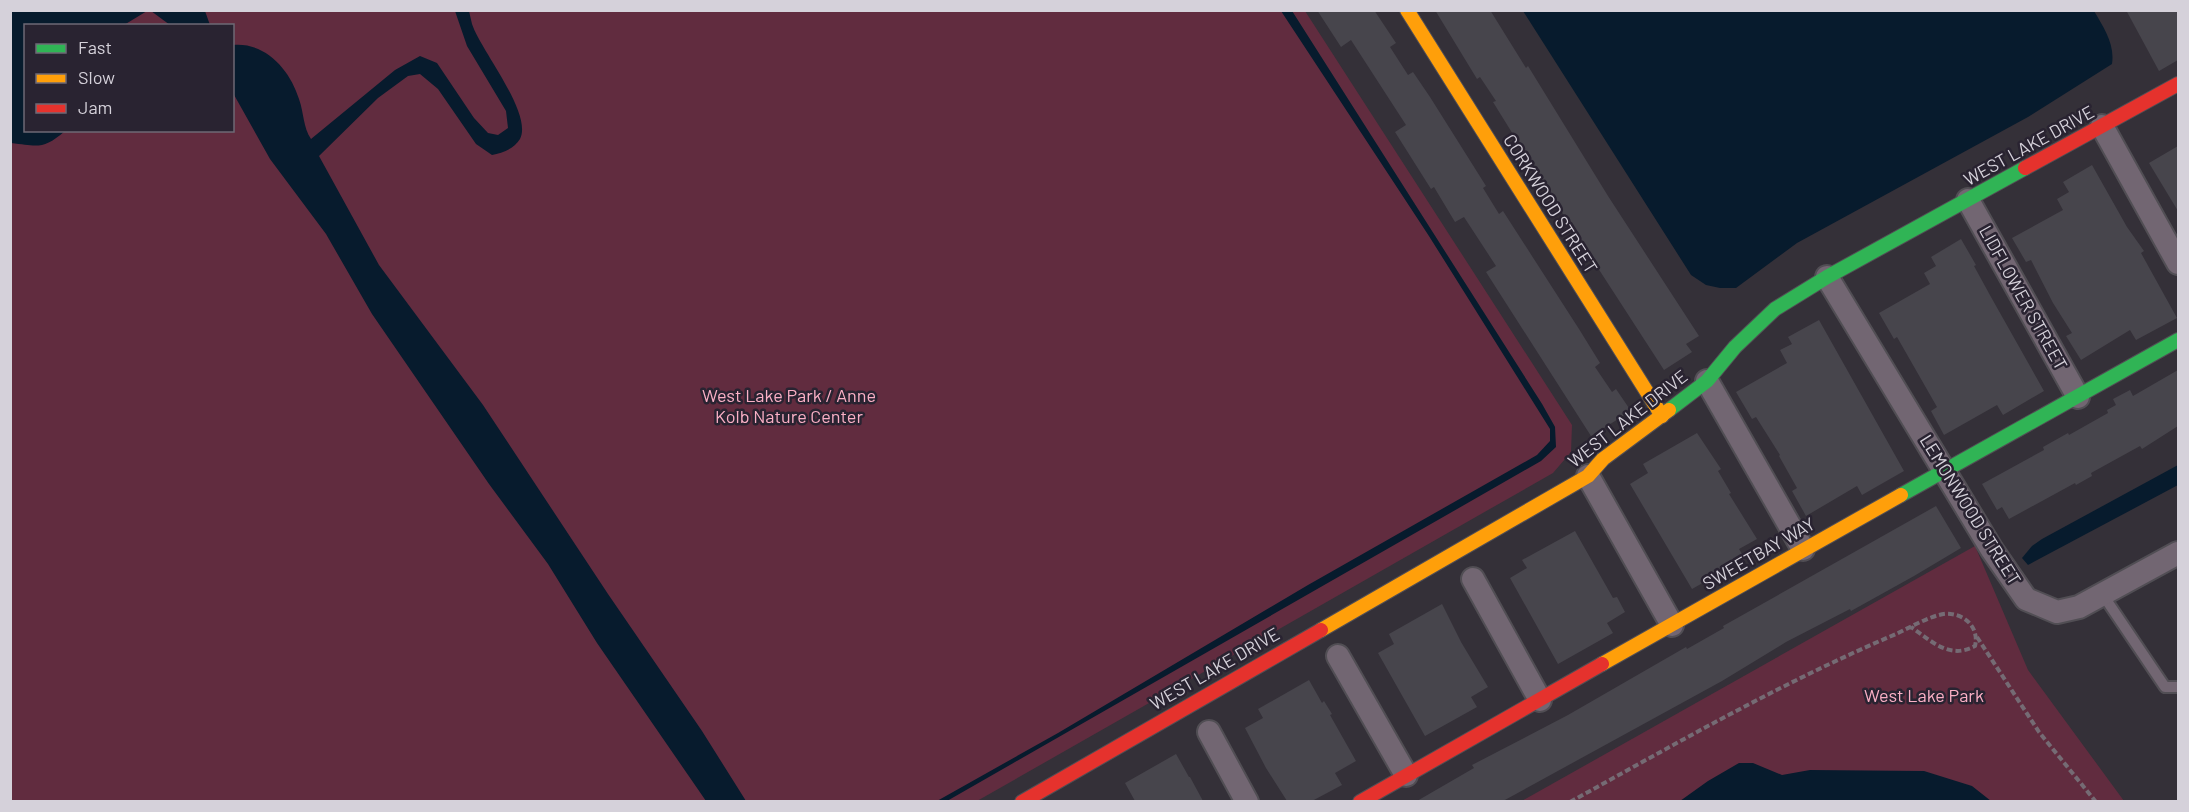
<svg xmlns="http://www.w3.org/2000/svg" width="2189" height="812" viewBox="0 0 2189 812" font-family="Barlow,sans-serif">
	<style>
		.green { fill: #612c3f; fill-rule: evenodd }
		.water { fill: #071b2d }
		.building { fill: #47454c }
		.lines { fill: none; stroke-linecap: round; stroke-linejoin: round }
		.lane-casing { stroke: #514e54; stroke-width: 14 }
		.street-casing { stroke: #514e54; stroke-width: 26 }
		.fast-casing { stroke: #514e54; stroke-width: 16 }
		.slow-casing { stroke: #514e54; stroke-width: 16 }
		.jam-casing { stroke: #514e54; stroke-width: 16 }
		.path { stroke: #756b74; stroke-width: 4; stroke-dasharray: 6 3; stroke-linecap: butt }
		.lane { stroke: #726672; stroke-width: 10 }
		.street { stroke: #726672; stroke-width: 22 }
		.fast { stroke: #30b455; stroke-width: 14 }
		.slow { stroke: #ff9f0a; stroke-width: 14 }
		.jam { stroke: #e5322d; stroke-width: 14 }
		.labels { text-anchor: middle; stroke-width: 5; stroke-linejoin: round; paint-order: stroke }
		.street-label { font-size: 18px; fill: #d5d1da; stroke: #292331 }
		.park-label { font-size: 18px; fill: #fbb0c6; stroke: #292331 }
	</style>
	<rect width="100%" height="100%" fill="#343038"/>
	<g class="green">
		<path d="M10,11h1274l270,419 1,-3 -13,-23 -250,-393h13l267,414 -1,27 -18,21 -576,328h-966zM26,26h206v104h-206z"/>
		<polygon points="1975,546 2028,670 2124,801 1520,802"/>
	</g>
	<g class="water">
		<path d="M10,11h137l-23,14 -98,1v104l39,1c-22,19 -27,15 -54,12z"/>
		<polygon points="152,11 205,11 210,25 170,25 151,11"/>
		<path d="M455,11h14c1,4 2,9 3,13 9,27 61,89 48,115 -6,10 -18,14 -28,16l-16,-11 -38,-55 -18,-15 -12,2 -30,22 -59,58 60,109 104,140 125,189 94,137 44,70h-40l-109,-158 -49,-79 -59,-80 -117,-170 -46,-80 -56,-75 -37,-66v-48c33,-3 57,25 66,54 5,14 4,28 12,40l84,-69 25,-14 17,7 37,55 14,15 10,2 10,-7 -2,-17 -39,-65z"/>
		<polygon points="1281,11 1292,11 1542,404 1555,427 1556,447 1541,461 947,801 937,801 1058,733 1308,585 1537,455 1550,441 1550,429 1429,236"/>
		<path d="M1523,11h571c10,17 21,33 18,53l-84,53 -231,126 -61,45h-16l-14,-3 -15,-10z"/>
		<polygon points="2178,465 2178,485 2028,565 2022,558 2032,546 2042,539"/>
		<polygon points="1739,763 1753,763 1782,775 1810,770 1924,771 1972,786 1991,801 1680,801 1708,781"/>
	</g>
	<g class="building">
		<polygon points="1317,10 1374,10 1396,43 1390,47 1408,75 1413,72 1430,97 1486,186 1483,188 1499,214 1503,211 1579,329 1600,363 1595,367 1612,392 1616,389 1631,411 1591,436 1486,272 1496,266 1464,217 1455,222 1434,187 1431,189 1395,132 1406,125 1351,40 1341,47"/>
		<polygon points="1435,10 1490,10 1526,68 1528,66 1608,196 1699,336 1686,344 1692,352 1664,370 1550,194 1493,102 1496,101 1480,77 1477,79"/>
		<polygon points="2126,10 2178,10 2178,60 2159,71"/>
		<polygon points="2178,146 2178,211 2149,163"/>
		<polygon points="2092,165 2127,227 2144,251 2141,253 2177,318 2136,340 2130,330 2081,360 2066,336 2072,333 2053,303 2031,260 2026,262 2012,238 2063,210 2057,199 2069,192 2063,182"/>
		<polygon points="1961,239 1976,265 1974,266 1991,297 2044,391 2003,415 1997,405 1944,435 1931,411 1937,407 1897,337 1894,339 1879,313 1930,284 1924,273 1936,266 1931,257"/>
		<polygon points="1819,320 1904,471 1862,495 1857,486 1806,516 1792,491 1797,488 1779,456 1780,455 1756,417 1752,419 1736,392 1787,363 1780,350 1792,344 1788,337"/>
		<polygon points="2178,370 2178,426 2142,449 2140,446 2091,473 2092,476 2076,485 2075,483 2009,519 2002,507 1997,510 1982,484 2044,450 2043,447 2068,433 2069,435 2108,413 2107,410 2116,405 2113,399 2130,390 2133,396"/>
		<polygon points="1697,433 1721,469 1718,471 1731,493 1729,494 1757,539 1739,549 1745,559 1692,589 1630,484 1648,473 1643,464"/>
		<polygon points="1936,506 1961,548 1914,576 1851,611 1850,609 1786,642 1722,681 1503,801 1417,801 1474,768 1472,765 1568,715 1686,647 1687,649 1724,628 1723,626"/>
		<polygon points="1575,531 1613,598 1617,597 1625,612 1607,623 1613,633 1558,664 1510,578 1527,568 1522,560"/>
		<polygon points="1442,604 1461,642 1488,687 1471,697 1477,707 1425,736 1378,653 1394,644 1389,634"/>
		<polygon points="1309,680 1322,703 1324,701 1332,714 1330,715 1356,761 1335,773 1342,785 1312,801 1287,801 1266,768 1245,728 1263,718 1258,709"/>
		<polygon points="1176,754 1189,777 1190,777 1203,801 1135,801 1125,783"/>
	</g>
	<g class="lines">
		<defs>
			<polyline id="lane" points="2103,595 2165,687 2178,687"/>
			<g id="street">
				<polyline points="2102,126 2178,263"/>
				<polyline points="1968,200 2078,397"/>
				<polyline points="1827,277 1992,550 2026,599 2057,612 2079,607 2178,553"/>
				<polyline points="1707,381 1803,549"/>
				<polyline points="1588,476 1672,625"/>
				<polyline points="1473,579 1540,700"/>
				<polyline points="1338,656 1406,775"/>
				<polyline points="1209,732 1247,802"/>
			</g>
			<g id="fast">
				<polyline points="1669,410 1707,381 1735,347 1775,309 1827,277 2025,168"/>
				<polyline points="1901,495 2178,340"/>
			</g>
			<g id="slow">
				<polyline points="1407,10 1662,416"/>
				<polyline points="1321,630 1588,476 1603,459 1669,410"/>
				<polyline points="1602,664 1901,495"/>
			</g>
			<g id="jam">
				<polyline points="2025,168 2178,84"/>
				<polyline points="1022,802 1321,630"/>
				<polyline points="1360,802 1602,664"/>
			</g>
		</defs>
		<use href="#lane" class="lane-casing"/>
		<use href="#street" class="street-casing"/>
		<use href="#fast" class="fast-casing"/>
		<use href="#slow" class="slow-casing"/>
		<use href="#jam" class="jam-casing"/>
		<g class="path">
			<polyline points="1977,637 2039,732 2096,802"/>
			<path d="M1570,802c107,-59 213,-120 326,-168 13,-6 42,-23 55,-20 17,2 28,16 24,32 -26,14 -43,-5 -64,-19"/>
		</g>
		<use href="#lane" class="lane"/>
		<use href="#street" class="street"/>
		<use href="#fast" class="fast"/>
		<use href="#slow" class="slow"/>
		<use href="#jam" class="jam"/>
	</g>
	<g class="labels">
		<g class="street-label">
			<text transform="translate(2029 146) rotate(-29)" y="6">WEST LAKE DRIVE</text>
			<text transform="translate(1550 204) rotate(58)" y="6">CORKWOOD STREET</text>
			<text transform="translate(2023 298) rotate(61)" y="6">LIDFLOWER STREET</text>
			<text transform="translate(1628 419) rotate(-38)" y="6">WEST LAKE DRIVE</text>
			<text transform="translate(1970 510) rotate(58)" y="6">LEMONWOOD STREET</text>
			<text transform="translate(1759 554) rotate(-30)" y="6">SWEETBAY WAY</text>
			<text transform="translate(1215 669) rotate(-30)" y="6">WEST LAKE DRIVE</text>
		</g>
		<g class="park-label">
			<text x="789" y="402">West Lake Park / Anne<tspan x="789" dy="21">Kolb Nature Center</tspan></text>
			<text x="1924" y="702">West Lake Park</text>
		</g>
	</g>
	<rect width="2189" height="812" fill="none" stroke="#d5d1da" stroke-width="24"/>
	<rect x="24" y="24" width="210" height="108" fill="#292331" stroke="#6e6975" stroke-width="1.5"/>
	<rect x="36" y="44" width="30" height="9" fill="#30b455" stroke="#6e6975" stroke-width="1.5"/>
	<text x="78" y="54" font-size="18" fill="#d5d1da">Fast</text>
	<rect x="36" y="74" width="30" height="9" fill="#ff9f0a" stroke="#6e6975" stroke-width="1.5"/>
	<text x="78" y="84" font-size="18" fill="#d5d1da">Slow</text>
	<rect x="36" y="104" width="30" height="9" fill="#e5322d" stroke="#6e6975" stroke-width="1.5"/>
	<text x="78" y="114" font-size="18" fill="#d5d1da">Jam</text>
</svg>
